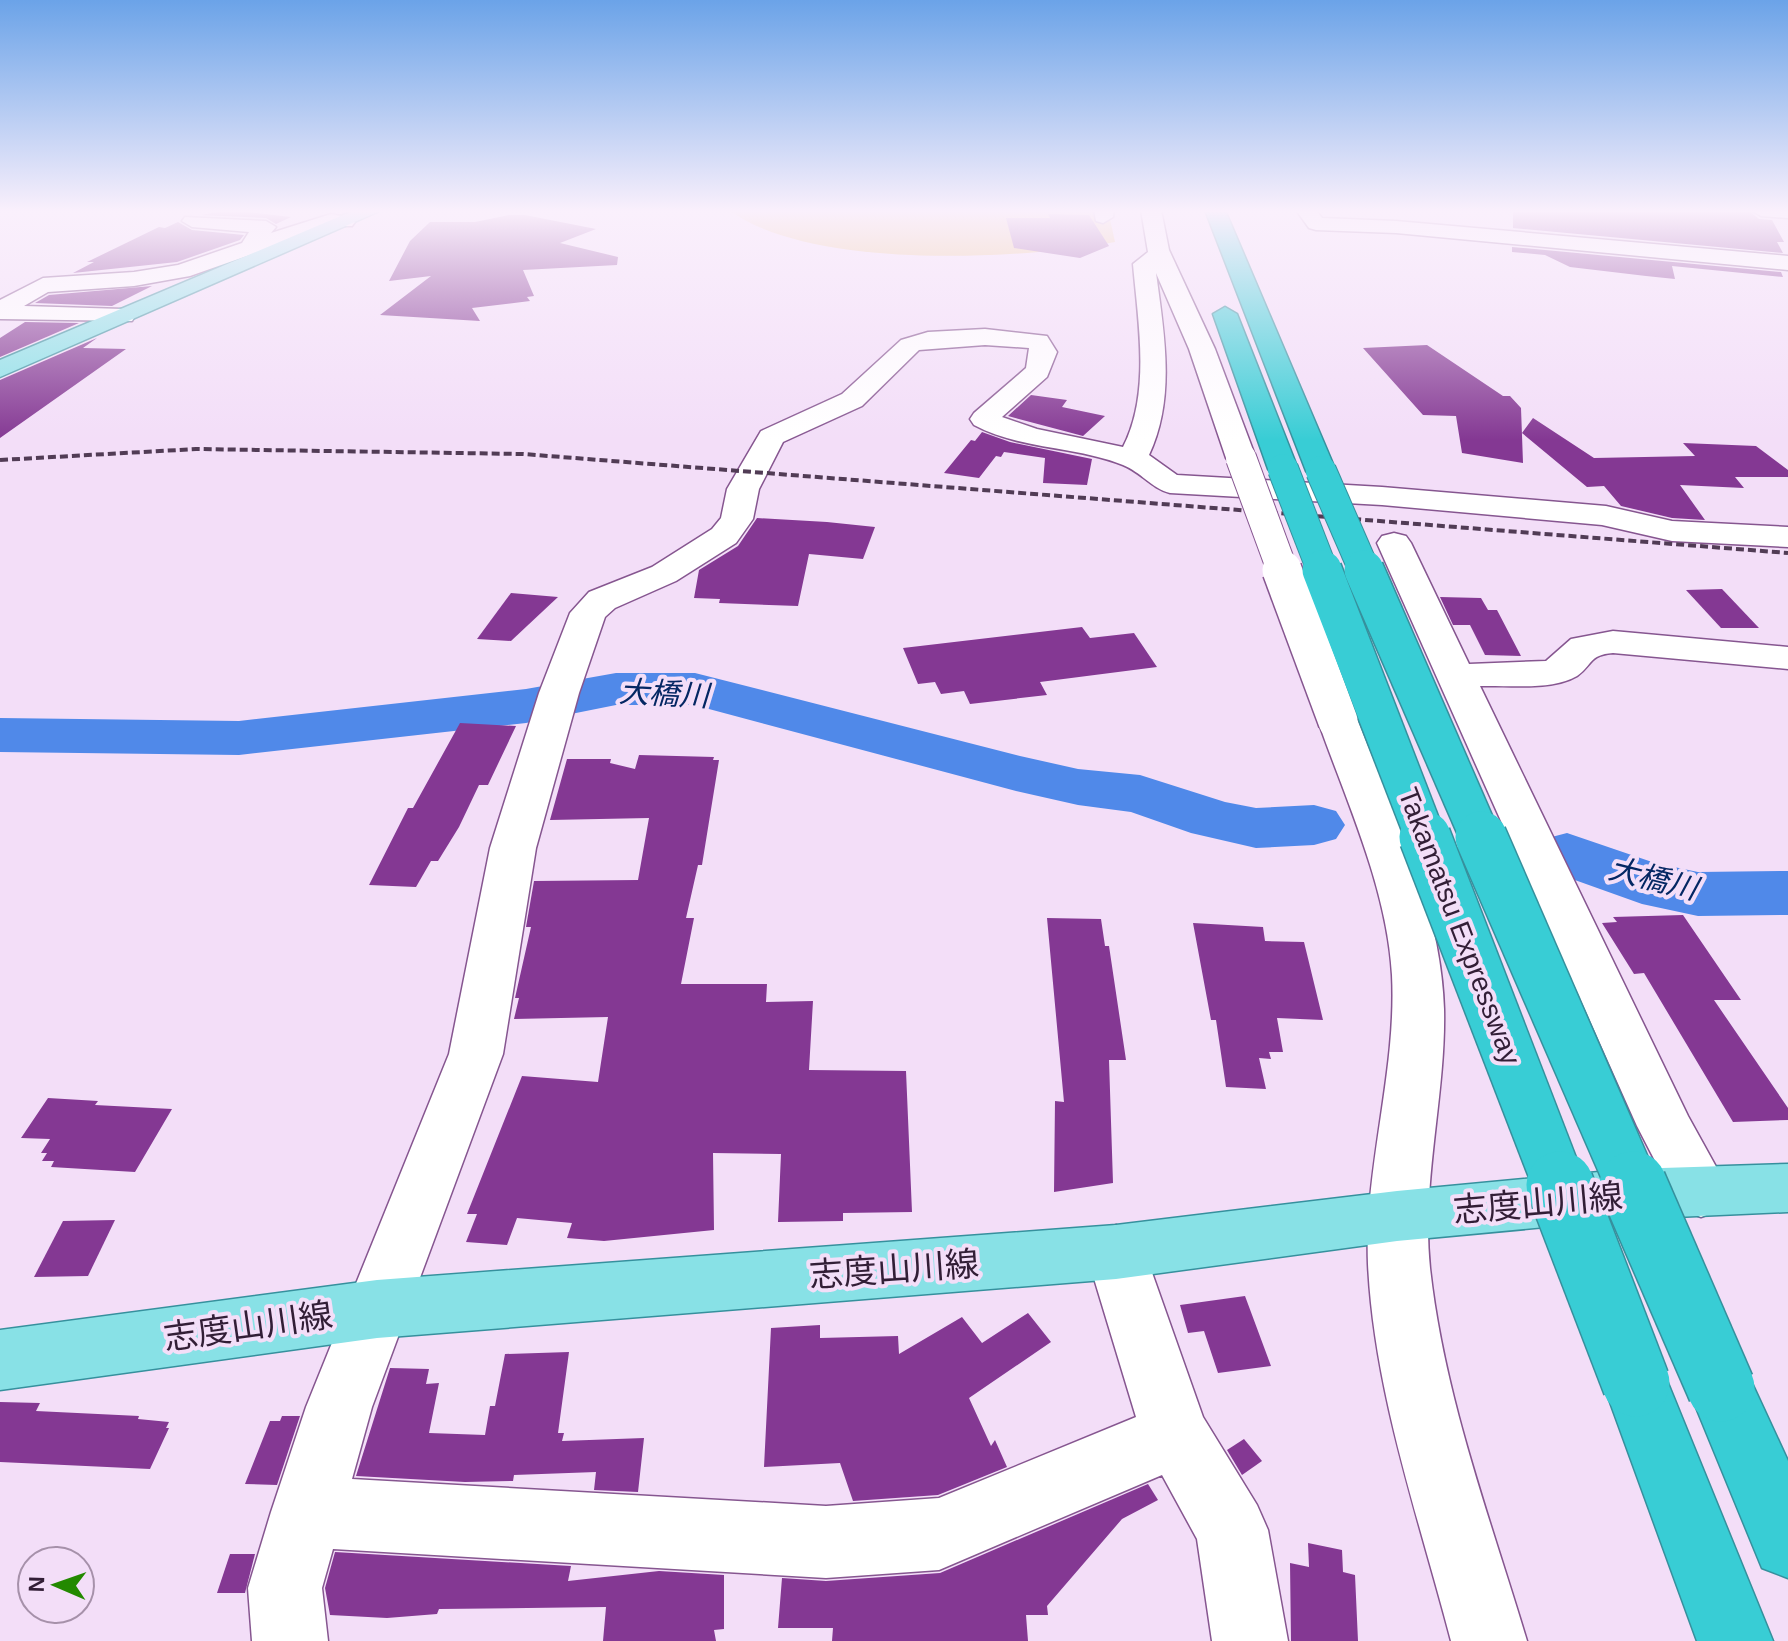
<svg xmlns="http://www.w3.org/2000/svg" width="1788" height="1641" viewBox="0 0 1788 1641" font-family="Helvetica,'Noto Sans JP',sans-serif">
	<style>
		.green { fill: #eac27f }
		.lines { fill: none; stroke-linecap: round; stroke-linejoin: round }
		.river { fill: #5089e9; fill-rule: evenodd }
		.building { fill: #843893 }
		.minor-casing { stroke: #865690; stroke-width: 3 }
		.major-casing { stroke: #36909d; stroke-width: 3 }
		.highway-casing { stroke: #36909d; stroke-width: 3 }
		.minor { fill: #fff; fill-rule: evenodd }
		.major { fill: #88e1e6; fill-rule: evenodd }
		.highway { fill: #38cdd5; fill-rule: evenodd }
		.rail { stroke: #513c55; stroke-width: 4; stroke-dasharray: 8 4; stroke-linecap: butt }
		.minor-bridge-far1-casing { stroke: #865690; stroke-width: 32; stroke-linecap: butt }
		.minor-bridge-casing { stroke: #865690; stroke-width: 42; stroke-linecap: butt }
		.highway-bridge-far3-casing { stroke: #36909d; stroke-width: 32; stroke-linecap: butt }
		.highway-bridge-far2-casing { stroke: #36909d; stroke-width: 42; stroke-linecap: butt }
		.highway-bridge-far1-casing { stroke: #36909d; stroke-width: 54; stroke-linecap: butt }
		.highway-bridge-casing { stroke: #36909d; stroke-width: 70; stroke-linecap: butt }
		.minor-bridge-far1 { stroke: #fff; stroke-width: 30 }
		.minor-bridge { stroke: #fff; stroke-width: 39 }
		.highway-bridge-far3 { stroke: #38cdd5; stroke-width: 30 }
		.highway-bridge-far2 { stroke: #38cdd5; stroke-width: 39 }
		.highway-bridge-far1 { stroke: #38cdd5; stroke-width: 51 }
		.highway-bridge { stroke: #38cdd5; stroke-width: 67 }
		.labels { text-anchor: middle; stroke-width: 8; stroke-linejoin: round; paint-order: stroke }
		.street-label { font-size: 28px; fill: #321e36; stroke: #f3def8 }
		.water-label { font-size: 30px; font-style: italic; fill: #042763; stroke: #f3def8 }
		.near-street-label { font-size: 34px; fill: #321e36; stroke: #f3def8 }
	</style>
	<rect width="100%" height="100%" fill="#f3def8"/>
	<path class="green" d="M729,210h379l7,32c-96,18 -306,28 -386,-32z"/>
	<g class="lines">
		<g class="river">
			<polygon points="616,673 695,673 1020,756 1078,769 1140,775 1225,802 1256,808 1314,805 1336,811 1345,825 1336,839 1314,845 1256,848 1191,833 1131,812 1078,805 1016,791 694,705 616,705 526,723 239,755 0,752 0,718 239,721 526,689"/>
			<polygon points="1567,833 1655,863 1698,872 1788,871 1788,915 1698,916 1642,904 1544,869 1535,854 1544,839"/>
		</g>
	</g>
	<g class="building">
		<polygon points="230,210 291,217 276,224 266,218 201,215"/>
		<polygon points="1513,210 1749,211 1759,219 1772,220 1784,242 1777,242 1783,253 1513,228"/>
		<polygon points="1048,214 1089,215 1109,246 1080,258 1014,248 1006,218 1050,218"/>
		<polygon points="509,215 525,215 596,229 560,243 618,257 617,265 523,270 534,296 527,297 530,301 472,308 480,321 380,315 431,276 389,281 410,241 430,222 475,222"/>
		<polygon points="178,222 192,230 244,235 240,240 177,262 73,273 94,262 87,262 159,227 165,228"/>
		<polygon points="1512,247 1781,272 1783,277 1672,266 1675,279 1646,276 1570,267 1545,255 1512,252"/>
		<polygon points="152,286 112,306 35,303 49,295"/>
		<polygon points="25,322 79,323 0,357 0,338"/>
		<polygon points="97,338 83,348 126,349 0,438 0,380"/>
		<polygon points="1427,345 1503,396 1510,396 1521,408 1523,463 1462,453 1456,416 1423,415 1363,348"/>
		<polygon points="1031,395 1067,400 1062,407 1105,416 1083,436 1008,416"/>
		<polygon points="1533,418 1594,458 1695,456 1683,443 1756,446 1788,470 1788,477 1735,477 1744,488 1680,485 1705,520 1672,518 1621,506 1604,486 1587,487 1522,433"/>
		<polygon points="982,432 1010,442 1092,459 1087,485 1043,483 1045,458 1004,452 1001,457 996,456 979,478 944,473 971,440 975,441"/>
		<polygon points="757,518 827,522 875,527 863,559 809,554 798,606 719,603 720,599 694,598 699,570 738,546"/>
		<polygon points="1722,589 1759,628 1721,628 1686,590"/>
		<polygon points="511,593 558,597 511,641 477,639"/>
		<polygon points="1440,597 1481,598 1488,610 1497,610 1521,656 1485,655 1470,625 1453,625"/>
		<polygon points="1082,627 1090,638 1134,633 1157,667 1040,682 1047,695 970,704 964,691 941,694 935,682 918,684 903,648"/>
		<polygon points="460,723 516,726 488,785 479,785 459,827 438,861 431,861 416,887 369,885 408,808 413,808"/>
		<polygon points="639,755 714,757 713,760 719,760 702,865 698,865 686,918 694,918 681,984 767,984 766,1002 813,1001 809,1070 906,1071 912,1212 843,1213 843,1221 778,1222 781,1154 713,1153 714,1230 604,1241 567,1238 572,1223 517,1218 507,1245 466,1242 477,1214 467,1214 522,1076 598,1082 608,1017 514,1019 519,998 515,998 531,927 526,927 534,881 638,880 649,818 550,820 567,759 611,759 610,763 635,769"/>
		<polygon points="1683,915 1741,1000 1714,1000 1788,1108 1788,1120 1733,1122 1644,973 1634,974 1602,923 1617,922 1613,917"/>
		<polygon points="1047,918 1101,919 1105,946 1109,946 1126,1060 1109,1060 1113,1183 1054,1192 1055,1101 1064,1102"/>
		<polygon points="1193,923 1263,927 1265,941 1304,942 1323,1020 1277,1018 1283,1052 1269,1052 1271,1059 1259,1058 1266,1089 1226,1087 1216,1020 1211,1020"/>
		<polygon points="48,1098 98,1101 95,1105 172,1109 135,1172 51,1167 54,1161 42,1161 47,1153 41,1153 50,1139 21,1138"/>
		<polygon points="115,1220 88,1276 34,1277 63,1221"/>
		<polygon points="1245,1296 1271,1366 1218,1373 1204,1331 1188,1333 1180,1305"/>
		<polygon points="1028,1313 1051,1342 969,1398 991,1446 995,1440 1007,1467 938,1495 853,1501 840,1463 764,1467 771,1328 820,1325 820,1338 898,1336 899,1354 962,1317 982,1343"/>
		<polygon points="569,1352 558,1433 564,1433 562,1441 644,1438 638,1492 594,1490 596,1472 514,1475 513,1481 465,1482 356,1476 390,1368 429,1369 426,1384 439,1383 429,1433 485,1435 490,1406 495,1406 505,1354"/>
		<polygon points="0,1402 40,1403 36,1411 139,1416 138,1419 169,1422 166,1428 169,1428 150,1469 0,1462"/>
		<polygon points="282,1416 300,1416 277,1485 245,1484 270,1421 280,1421"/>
		<polygon points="1244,1439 1262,1461 1242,1475 1227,1450"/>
		<polygon points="1148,1484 1158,1500 1122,1519 1047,1606 1048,1615 1026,1615 1028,1641 832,1641 833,1628 778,1628 782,1578 826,1581 940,1573"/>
		<polygon points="1308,1543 1342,1550 1343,1572 1355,1575 1358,1641 1291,1641 1290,1563 1309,1567"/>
		<polygon points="335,1552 571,1566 568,1581 659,1571 724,1575 724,1629 714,1630 716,1641 603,1641 606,1607 439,1609 437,1614 387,1618 330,1615 325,1588"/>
		<polygon points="230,1554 255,1554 245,1593 217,1593"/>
	</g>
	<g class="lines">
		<defs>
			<g id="minor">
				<polygon points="1094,210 1114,210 1113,217 1103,223 1096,221"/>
				<path d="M1141,210h20l8,40 46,99 41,109 -4,6h-22l-4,-6 -37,-109 -33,-76c8,60 20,125 -7,182l28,20 205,12 224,19 66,15 116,6v20l-116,-6 -70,-16 -220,-20 -212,-12c-19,-5 -29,-21 -47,-28 -48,-19 -102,-15 -149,-40l-4,-6 4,-6 52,-45 3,-20 -44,-3 -66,5 -57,56 -79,36 -24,47 -6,30 -17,24 -60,38 -61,27 -10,9 -26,76 -43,155 -33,206 -131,353 -20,72 474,27 113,-8 197,-81 -50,-165 8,-19 22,-8 22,8 65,184 54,88 11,25 20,111h-76l-15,-102 -35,-64 -223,95 -113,8 -493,-29 -11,39 6,53h-76l-4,-53 23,-76 35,-105 143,-353 41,-206 49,-155 31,-80 19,-21 63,-25 60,-38 9,-11 6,-29 34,-58 81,-37 59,-54 27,-8 57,-3 62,7 10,16 -10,25 -45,40 35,12 86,18c28,-54 15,-125 10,-183l15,-12z"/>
				<polygon points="1296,210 1316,210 1322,218 1396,221 1788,256 1788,270 1396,233 1316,230 1309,228"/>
				<polygon points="1751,210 1788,210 1788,218 1761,216"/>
				<polygon points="331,214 352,218 355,222 352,226 332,226 190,276 134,286 48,292 24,306 123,309 132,311 135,316 132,321 0,319 0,300 43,278 134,272 178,265 242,243 249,232 192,227 182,221 185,217 266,221 276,227 271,233"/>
				<path d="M1394,533l12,3 5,7 58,121 77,-3 25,-22 42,-8 175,16v22l-175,-16c-25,2 -20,12 -36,23 -25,15 -69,9 -97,10l208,430 42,76 -8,17 -21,8 -21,-8 -43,-83 -260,-583 5,-7z"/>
				<path d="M1338,709l14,3 6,9c36,93 83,186 86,288 2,86 -23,172 -14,259 14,128 60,250 97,373h-76c-32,-123 -77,-249 -83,-377 -4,-97 29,-192 24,-289 -5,-87 -45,-172 -74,-254l6,-9z"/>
			</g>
			<g id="major">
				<polygon points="355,210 382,210 0,377 0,360"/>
				<polygon points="1788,1164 1788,1212 1631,1219 1397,1241 1116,1279 377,1338 0,1390 0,1330 377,1280 1116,1225 1397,1191 1631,1169"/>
			</g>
			<g id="highway">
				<polygon points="1205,210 1225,210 1336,471 1332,477 1310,477 1306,471"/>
				<polygon points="1225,307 1237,314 1298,469 1294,475 1272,475 1268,469 1213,314"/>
				<polygon points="1636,1352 1659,1361 1773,1641 1697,1641 1603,1383 1613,1361"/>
				<polygon points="1721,1357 1744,1366 1788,1461 1788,1578 1762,1568 1688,1388 1698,1366"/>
			</g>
		</defs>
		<use href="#minor" class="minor-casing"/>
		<use href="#major" class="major-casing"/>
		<use href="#highway" class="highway-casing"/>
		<use href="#minor" class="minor"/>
		<use href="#major" class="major"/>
		<use href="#highway" class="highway"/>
		<polyline class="rail" points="0,460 196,449 523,454 1788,553"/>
		<defs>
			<polyline id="minor-bridge-far1" points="1241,458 1283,572"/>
			<polyline id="minor-bridge" points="1282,570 1338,721"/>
			<g id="highway-bridge-far3">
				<polyline points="1283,469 1323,572"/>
				<polyline points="1321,471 1365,572"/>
			</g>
			<g id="highway-bridge-far2">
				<polyline points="1322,570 1426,839"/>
				<polyline points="1364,570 1481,839"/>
			</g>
			<g id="highway-bridge-far1">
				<polyline points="1425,837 1560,1187"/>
				<polyline points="1481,837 1633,1187"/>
			</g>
			<g id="highway-bridge">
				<polyline points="1560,1185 1636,1383"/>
				<polyline points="1633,1185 1721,1388"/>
			</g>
		</defs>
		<use href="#minor-bridge-far1" class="minor-bridge-far1-casing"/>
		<use href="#minor-bridge" class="minor-bridge-casing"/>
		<use href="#highway-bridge-far3" class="highway-bridge-far3-casing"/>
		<use href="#highway-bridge-far2" class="highway-bridge-far2-casing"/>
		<use href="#highway-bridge-far1" class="highway-bridge-far1-casing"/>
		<use href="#highway-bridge" class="highway-bridge-casing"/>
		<use href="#minor-bridge-far1" class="minor-bridge-far1"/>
		<use href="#minor-bridge" class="minor-bridge"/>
		<use href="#highway-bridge-far3" class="highway-bridge-far3"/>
		<use href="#highway-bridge-far2" class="highway-bridge-far2"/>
		<use href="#highway-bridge-far1" class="highway-bridge-far1"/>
		<use href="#highway-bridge" class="highway-bridge"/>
	</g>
	<linearGradient id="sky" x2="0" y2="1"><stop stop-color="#6ba3e8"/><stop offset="0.48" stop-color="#faf0fc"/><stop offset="1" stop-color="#faf0fc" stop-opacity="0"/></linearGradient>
	<rect width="1788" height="440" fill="url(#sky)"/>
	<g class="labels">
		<g class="street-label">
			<text transform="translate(1460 926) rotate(69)" y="10">Takamatsu Expressway</text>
		</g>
		<g class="water-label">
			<text transform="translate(664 694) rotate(3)" y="10">大橋川</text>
			<text transform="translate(1653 879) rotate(14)" y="10">大橋川</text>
		</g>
		<g class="near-street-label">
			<text transform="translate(1538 1203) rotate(-5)" y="12">志度山川線</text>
			<text transform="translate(894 1269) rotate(-4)" y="12">志度山川線</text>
			<text transform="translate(248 1326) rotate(-8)" y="12">志度山川線</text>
		</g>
	</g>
	<g transform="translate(56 1585) rotate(272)"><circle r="38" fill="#f3def8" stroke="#a691aa" stroke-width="2"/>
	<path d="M0-6L14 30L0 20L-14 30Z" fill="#238900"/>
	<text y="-12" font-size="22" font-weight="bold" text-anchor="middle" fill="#321e36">N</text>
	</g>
</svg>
